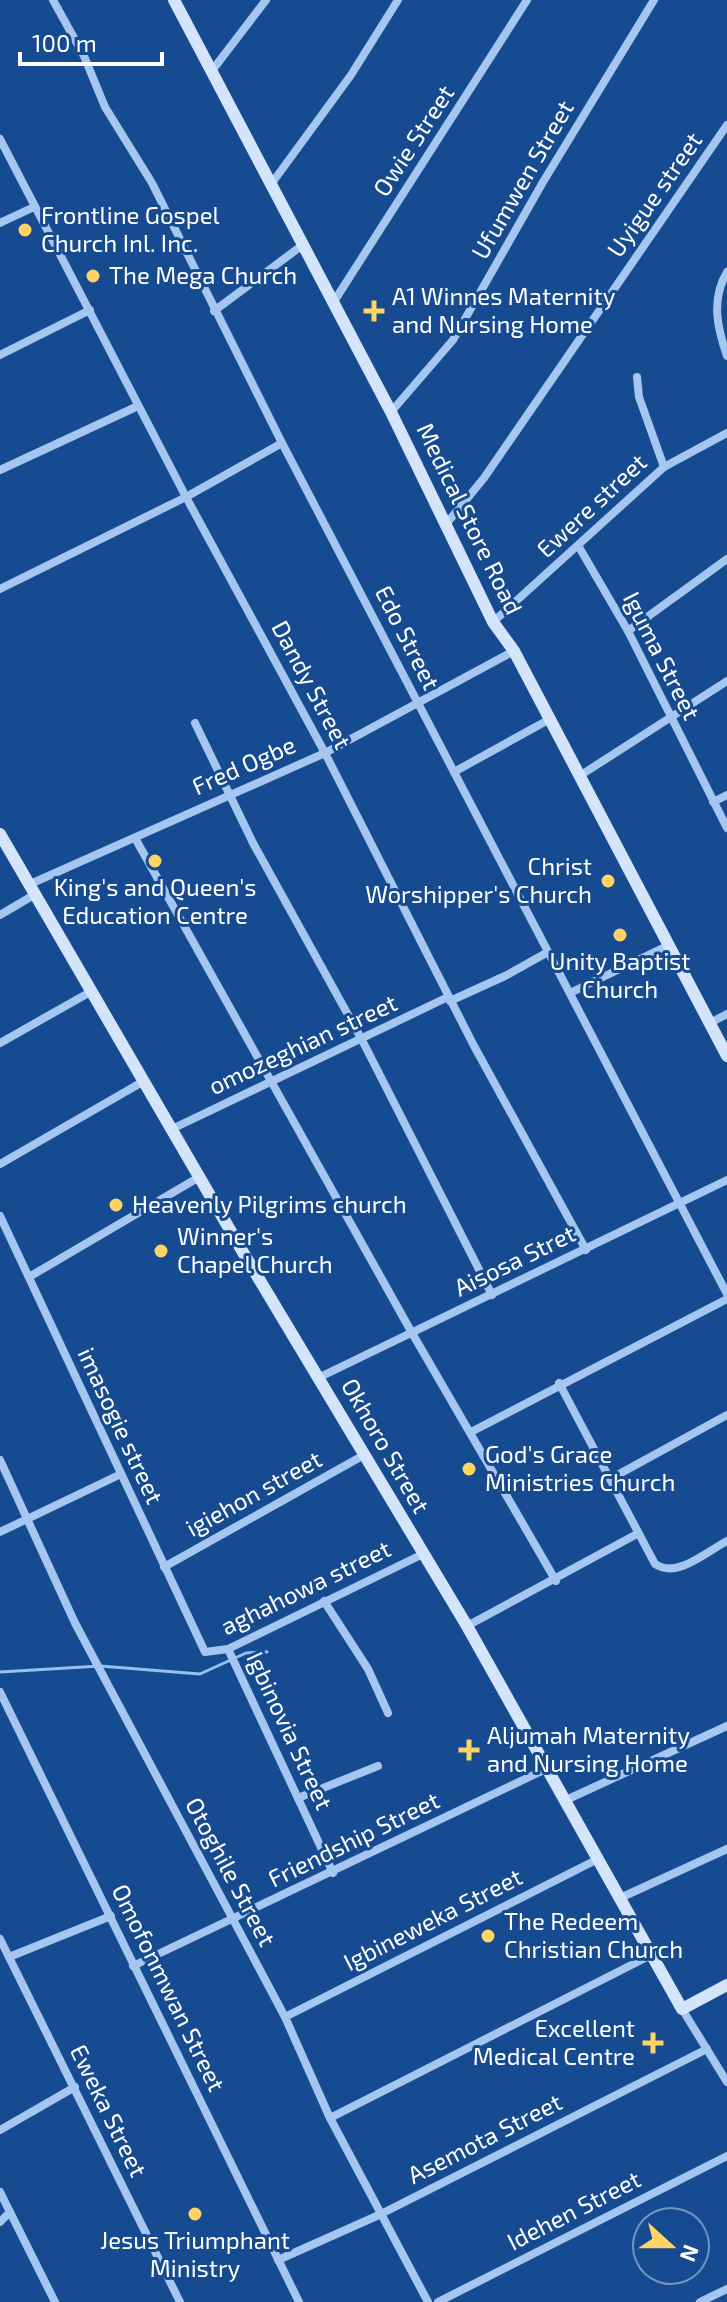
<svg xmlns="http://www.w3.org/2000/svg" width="727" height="2302" viewBox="0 0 727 2302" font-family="'Exo 2',sans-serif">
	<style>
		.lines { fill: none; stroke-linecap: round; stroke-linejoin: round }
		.stream { stroke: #97c1f2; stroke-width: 3 }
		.street { stroke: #a5c6f0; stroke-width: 8 }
		.secondary { stroke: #d3e4fb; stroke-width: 12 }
		.poi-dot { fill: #ffd364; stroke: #174b91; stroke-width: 3 }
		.labels { text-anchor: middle; stroke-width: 6; stroke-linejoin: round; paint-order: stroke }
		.street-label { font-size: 24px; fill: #fff; stroke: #174b91 }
		.poi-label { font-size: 24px; fill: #fff; stroke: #174b91; text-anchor: start }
	</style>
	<rect width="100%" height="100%" fill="#174b91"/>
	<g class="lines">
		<polyline class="stream" points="0,1672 100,1666 200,1674 246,1653 267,1652"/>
		<g class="street">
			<polyline points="53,0 84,56 105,107 152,183 282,443 727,1294"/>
			<polyline points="211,72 266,0"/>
			<polyline points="0,139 186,497 325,753 473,1044 586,1250"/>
			<polyline points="272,183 351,75 398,0"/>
			<polyline points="0,223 34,207"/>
			<path d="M727,272c-16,27 -10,55 0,84"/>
			<polyline points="333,303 527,0"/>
			<polyline points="214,311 304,244"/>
			<polyline points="0,355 90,310"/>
			<polyline points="637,377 639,397 664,467"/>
			<polyline points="391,412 453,340 543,182 654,0"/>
			<polyline points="0,470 138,406"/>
			<polyline points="447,523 484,478 727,125"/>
			<polyline points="579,547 628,631 727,828"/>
			<polyline points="0,589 186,497 282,443"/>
			<polyline points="493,622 664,467 727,433"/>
			<polyline points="628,631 727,559"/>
			<polyline points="195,723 253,843 362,1040 492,1295"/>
			<polyline points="454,772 550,719"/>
			<polyline points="581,775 727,681"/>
			<polyline points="713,802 727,795"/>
			<polyline points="135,838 412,1333 556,1581"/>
			<polyline points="28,885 325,753 514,651"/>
			<polyline points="0,915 34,895"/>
			<polyline points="570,993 669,945"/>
			<polyline points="450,1001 505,976 548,952"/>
			<polyline points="710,1023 727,1014"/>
			<polyline points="0,1043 92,991"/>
			<polyline points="174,1128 448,997"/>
			<polyline points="0,1164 144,1081"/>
			<polyline points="0,1216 205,1652 228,1649 423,1554"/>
			<polyline points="29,1277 201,1176"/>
			<polyline points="320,1377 727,1180"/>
			<path d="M559,1383l96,181c22,15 51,-12 72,-23"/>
			<polyline points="471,1432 727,1299"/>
			<polyline points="0,1460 75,1623 285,2017 330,2118 428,2302"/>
			<polyline points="610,1479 727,1415"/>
			<polyline points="0,1532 121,1474"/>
			<polyline points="164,1567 364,1455"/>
			<polyline points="324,1601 368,1669 388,1713"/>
			<polyline points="467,1626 637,1534"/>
			<polyline points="228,1649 333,1873"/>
			<polyline points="0,1692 299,2302"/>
			<polyline points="298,1798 378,1766"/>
			<polyline points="566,1800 727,1726"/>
			<polyline points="620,1898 727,1849"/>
			<polyline points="0,1939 180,2302"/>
			<polyline points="9,1957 111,1916"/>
			<polyline points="133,1966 548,1768"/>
			<polyline points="682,2009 727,2082"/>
			<polyline points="285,2017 598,1859"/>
			<polyline points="330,2118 653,1954"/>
			<polyline points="0,2130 75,2087"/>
			<polyline points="0,2192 55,2302"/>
			<polyline points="0,2222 10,2212"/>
			<polyline points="278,2260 379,2215 707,2049"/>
			<polyline points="438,2302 727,2156"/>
			<polyline points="700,2302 727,2289"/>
		</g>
		<g class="secondary">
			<polyline points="174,0 391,412 493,622 514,651 727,1056"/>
			<polyline points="0,834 244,1254 467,1626 682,2009 727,1985"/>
		</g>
	</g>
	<g class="poi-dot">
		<circle cx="25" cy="230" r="8"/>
		<circle cx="93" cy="276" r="8"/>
		<path d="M370 299h8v8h8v8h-8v8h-8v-8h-8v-8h8z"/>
		<circle cx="155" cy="861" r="8"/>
		<circle cx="608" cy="881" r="8"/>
		<circle cx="620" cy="935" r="8"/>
		<circle cx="116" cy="1205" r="8"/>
		<circle cx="161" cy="1251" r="8"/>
		<circle cx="469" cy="1469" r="8"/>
		<path d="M465 1738h8v8h8v8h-8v8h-8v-8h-8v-8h8z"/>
		<circle cx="488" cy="1936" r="8"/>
		<path d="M649 2031h8v8h8v8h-8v8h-8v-8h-8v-8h8z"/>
		<circle cx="195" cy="2214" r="8"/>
	</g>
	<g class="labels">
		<g class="street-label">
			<text transform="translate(414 141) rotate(-57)" y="8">Owie Street</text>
			<text transform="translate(523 180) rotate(-60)" y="8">Ufumwen Street</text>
			<text transform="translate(655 195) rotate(-55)" y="8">Uyigue street</text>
			<text transform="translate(592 506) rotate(-43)" y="8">Ewere street</text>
			<text transform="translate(469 519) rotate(64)" y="8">Medical Store Road</text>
			<text transform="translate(407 638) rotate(63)" y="8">Edo Street</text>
			<text transform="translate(661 656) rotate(63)" y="8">Iguma Street</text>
			<text transform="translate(311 685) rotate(62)" y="8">Dandy Street</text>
			<text transform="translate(244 766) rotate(-24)" y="8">Fred Ogbe</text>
			<text transform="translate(303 1045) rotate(-25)" y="8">omozeghian street</text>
			<text transform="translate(515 1261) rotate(-26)" y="8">Aisosa Stret</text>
			<text transform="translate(120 1426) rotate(65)" y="8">imasogie street</text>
			<text transform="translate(385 1446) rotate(60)" y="8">Okhoro Street</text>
			<text transform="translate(254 1494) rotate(-29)" y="8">igiehon street</text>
			<text transform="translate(306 1588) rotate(-26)" y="8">aghahowa street</text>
			<text transform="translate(289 1731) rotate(65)" y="8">Igbinovia Street</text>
			<text transform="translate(354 1840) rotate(-26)" y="8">Friendship Street</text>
			<text transform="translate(230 1872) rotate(62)" y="8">Otoghile Street</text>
			<text transform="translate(433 1920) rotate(-27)" y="8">Igbineweka Street</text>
			<text transform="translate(168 1988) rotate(64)" y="8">Omofonmwan Street</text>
			<text transform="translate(108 2111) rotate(64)" y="8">Eweka Street</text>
			<text transform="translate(485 2139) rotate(-27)" y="8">Asemota Street</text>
			<text transform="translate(574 2211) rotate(-27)" y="8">Idehen Street</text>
		</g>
		<g class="poi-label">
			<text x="41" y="224">Frontline Gospel<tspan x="41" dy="28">Church Inl. Inc.</tspan></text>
			<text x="109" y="284">The Mega Church</text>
			<text x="392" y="305">A1 Winnes Maternity<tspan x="392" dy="28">and Nursing Home</tspan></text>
			<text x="592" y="875" text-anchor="end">Christ<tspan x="592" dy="28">Worshipper's Church</tspan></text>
			<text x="155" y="896" text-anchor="middle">King's and Queen's<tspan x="155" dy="28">Education Centre</tspan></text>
			<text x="620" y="970" text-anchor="middle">Unity Baptist<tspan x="620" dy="28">Church</tspan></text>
			<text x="132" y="1213">Heavenly Pilgrims church</text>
			<text x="177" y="1245">Winner's<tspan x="177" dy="28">Chapel Church</tspan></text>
			<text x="485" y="1463">God's Grace<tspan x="485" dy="28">Ministries Church</tspan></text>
			<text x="487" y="1744">Aljumah Maternity<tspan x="487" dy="28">and Nursing Home</tspan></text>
			<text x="504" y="1930">The Redeem<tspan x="504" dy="28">Christian Church</tspan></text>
			<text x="635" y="2037" text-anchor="end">Excellent<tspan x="635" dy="28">Medical Centre</tspan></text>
			<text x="195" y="2249" text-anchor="middle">Jesus Triumphant<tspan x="195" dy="28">Ministry</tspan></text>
		</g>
	</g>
	<g transform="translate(671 2246) rotate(111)"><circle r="38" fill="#174b91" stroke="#7493bd" stroke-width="2"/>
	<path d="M0-6L14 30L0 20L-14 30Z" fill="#ffd364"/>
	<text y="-12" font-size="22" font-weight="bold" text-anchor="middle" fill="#ffffff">N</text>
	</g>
	<path d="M20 52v12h142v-12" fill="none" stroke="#ffffff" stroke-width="4"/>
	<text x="32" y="52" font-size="24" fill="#ffffff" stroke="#174b91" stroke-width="6" paint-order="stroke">100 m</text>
</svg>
